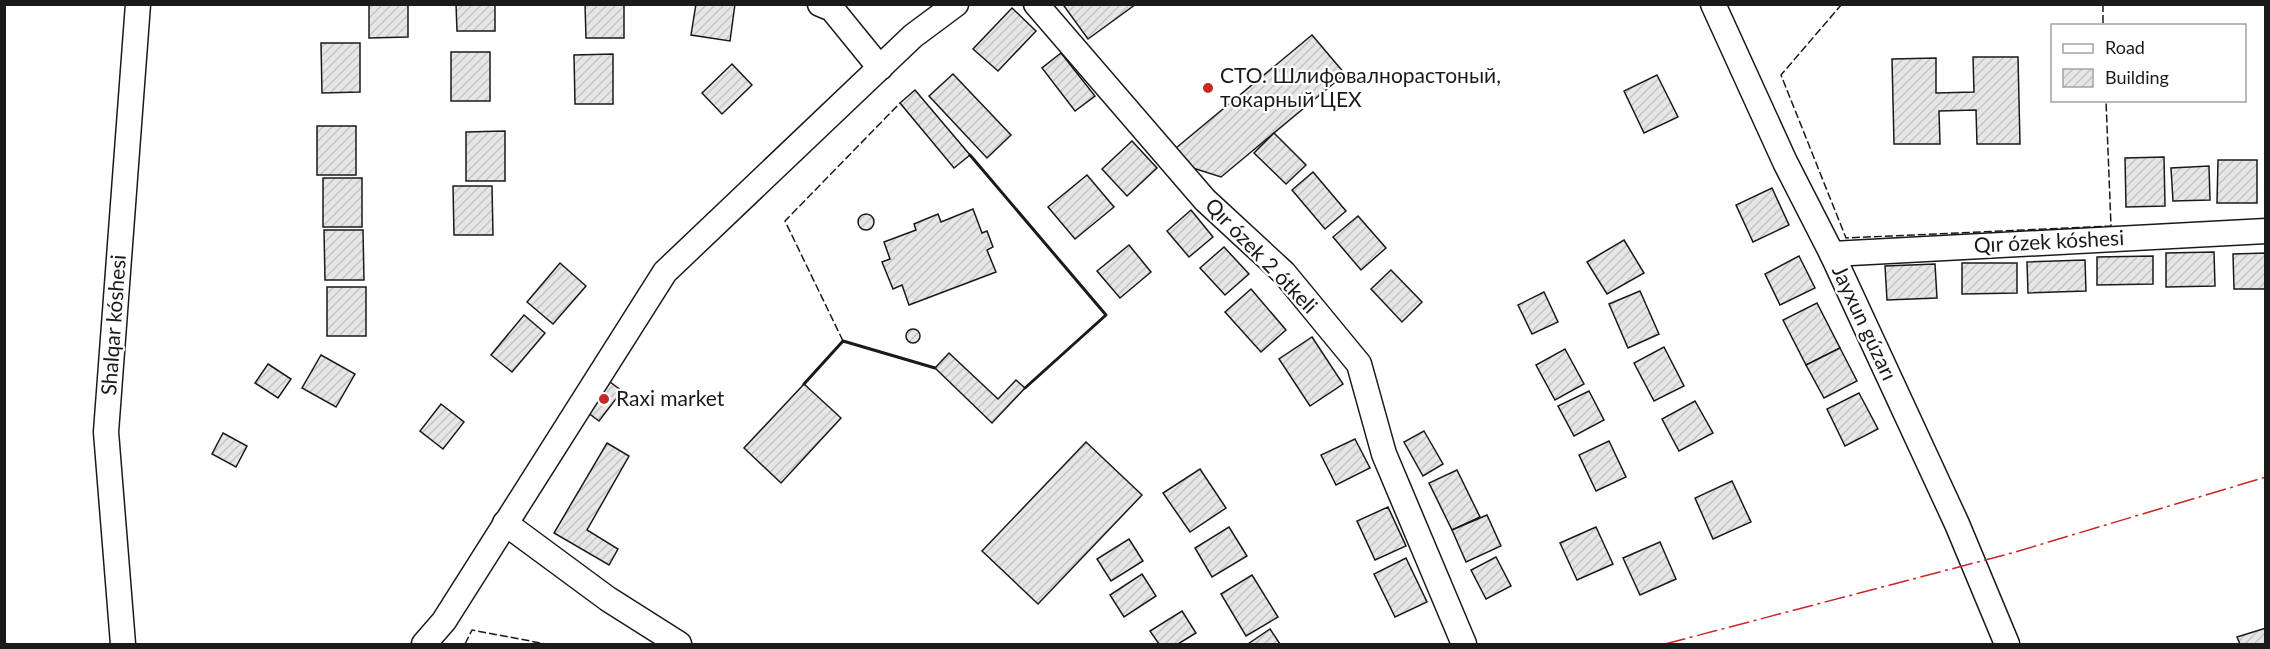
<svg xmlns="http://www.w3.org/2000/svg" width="2270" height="649" viewBox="0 0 2270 649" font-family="Lato,sans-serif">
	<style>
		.building { fill: url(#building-hatch); stroke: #1a1a1a; stroke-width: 1.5 }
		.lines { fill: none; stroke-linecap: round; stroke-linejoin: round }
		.minor-casing { stroke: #1a1a1a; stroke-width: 27 }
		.minor { stroke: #fff; stroke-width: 24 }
		.fence { stroke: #1a1a1a; stroke-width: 1.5; stroke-dasharray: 8 3; stroke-linecap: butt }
		.wall { stroke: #1a1a1a; stroke-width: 3 }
		.power { stroke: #c62828; stroke-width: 1.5; stroke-dasharray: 21 4.5 3 4.5; stroke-linecap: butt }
		.poi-dot { fill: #c62828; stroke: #fff; stroke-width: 2 }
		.labels { text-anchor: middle; stroke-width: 4.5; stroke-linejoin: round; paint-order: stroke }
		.poi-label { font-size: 21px; fill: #1a1a1a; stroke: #fff; text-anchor: start }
		.street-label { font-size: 21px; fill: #1a1a1a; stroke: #fff }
	</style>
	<defs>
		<pattern id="building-hatch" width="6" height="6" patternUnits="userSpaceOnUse" patternTransform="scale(1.5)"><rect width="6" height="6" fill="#e6e6e6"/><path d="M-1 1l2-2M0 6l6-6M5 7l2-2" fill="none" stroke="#c5c5c5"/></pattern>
	</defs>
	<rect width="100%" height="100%" fill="#fff"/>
	<g class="building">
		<polygon points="369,4 408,4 408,37 369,38"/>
		<polygon points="456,4 495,4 495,31 457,31"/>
		<polygon points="585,4 624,4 624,38 586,38"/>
		<polygon points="696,4 735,4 730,41 691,35"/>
		<polygon points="1065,4 1136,4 1088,39 1064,6"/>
		<polygon points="1012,8 1036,31 998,71 973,49"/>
		<polygon points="1312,35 1345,74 1221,177 1193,168 1176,148"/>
		<polygon points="321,43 360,43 360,92 322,93"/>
		<rect x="451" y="52" width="39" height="49"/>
		<polygon points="1061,53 1095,96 1075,111 1042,68"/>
		<polygon points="613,54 613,104 575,104 574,55"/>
		<polygon points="1973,57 2018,57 2020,144 1977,144 1976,110 1939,111 1940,144 1894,144 1892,59 1936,58 1936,93 1974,92"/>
		<polygon points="732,64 752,85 722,114 702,93"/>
		<polygon points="953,74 1011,135 987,158 929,96"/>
		<polygon points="1657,75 1678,117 1644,133 1624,91"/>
		<polygon points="915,90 970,155 954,168 900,103"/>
		<rect x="317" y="126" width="39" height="49"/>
		<polygon points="505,131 505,181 466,181 466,132"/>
		<polygon points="1274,133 1306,165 1286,184 1254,153"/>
		<polygon points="1132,141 1157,168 1127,196 1102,169"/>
		<polygon points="2164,157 2165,206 2126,207 2125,158"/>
		<polygon points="2218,160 2257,160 2257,203 2217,203"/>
		<polygon points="2209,166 2210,200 2173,201 2171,168"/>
		<polygon points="1313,172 1346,211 1325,229 1292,190"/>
		<polygon points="1087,175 1114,207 1075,239 1048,207"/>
		<rect x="323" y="178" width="39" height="49"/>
		<polygon points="453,186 492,186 493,235 454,235"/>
		<polygon points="1772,188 1789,225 1753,242 1736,205"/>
		<polygon points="973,209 982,233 987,231 993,247 987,250 996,272 909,305 902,285 893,289 882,262 890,259 884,242 916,230 914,224 938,214 941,222"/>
		<polygon points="1191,210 1213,237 1189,257 1167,231"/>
		<circle cx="866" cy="222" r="8"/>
		<polygon points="1358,216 1386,248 1361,270 1333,237"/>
		<polygon points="324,230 363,230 364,280 325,280"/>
		<polygon points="1624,240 1644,273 1607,294 1587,262"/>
		<polygon points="1129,245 1151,272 1120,298 1097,271"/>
		<polygon points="1224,247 1249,274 1225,295 1200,268"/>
		<polygon points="2214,252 2215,286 2166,287 2166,253"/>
		<polygon points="2266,253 2266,289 2234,289 2233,254"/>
		<polygon points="1799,256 1815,288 1780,305 1765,274"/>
		<polygon points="2153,256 2153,284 2097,285 2097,257"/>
		<polygon points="2085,260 2086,291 2028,293 2027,262"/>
		<polygon points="560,263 586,286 553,324 527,302"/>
		<polygon points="1962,263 2017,263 2017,293 1962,294"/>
		<polygon points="1935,264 1937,298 1887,300 1885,266"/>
		<polygon points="1391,270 1422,302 1402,322 1371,289"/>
		<rect x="327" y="287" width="39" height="49"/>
		<polygon points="1251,289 1286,330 1261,352 1225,312"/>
		<polygon points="1640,291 1659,334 1628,348 1609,304"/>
		<polygon points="1544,292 1558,322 1532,334 1518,305"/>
		<polygon points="1817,303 1840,348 1806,365 1783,320"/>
		<polygon points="524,315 545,333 512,372 491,355"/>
		<circle cx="913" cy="336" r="7"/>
		<polygon points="1312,337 1343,384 1310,406 1279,359"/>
		<polygon points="1664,347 1684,386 1654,401 1634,363"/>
		<polygon points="1840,348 1857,381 1824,398 1806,365"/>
		<polygon points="1565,349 1584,384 1555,400 1536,365"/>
		<polygon points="949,353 998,399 1016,380 1025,388 992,423 935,368"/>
		<polygon points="321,355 355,374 336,407 302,388"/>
		<polygon points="268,364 291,379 278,398 255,383"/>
		<polygon points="610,382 622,391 599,421 587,412"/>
		<polygon points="804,384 841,418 781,483 744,448"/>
		<polygon points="1589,391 1604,420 1574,436 1558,406"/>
		<polygon points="1859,393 1878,429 1845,446 1827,409"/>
		<polygon points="1695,401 1713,433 1679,451 1662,419"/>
		<polygon points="441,404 464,422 443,449 420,431"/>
		<polygon points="1424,431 1443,464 1423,476 1404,442"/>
		<polygon points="223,433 247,446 236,467 212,454"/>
		<polygon points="1355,439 1370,468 1336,485 1321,455"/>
		<polygon points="1609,441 1626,477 1596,491 1579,455"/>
		<polygon points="1086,442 1142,495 1038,604 982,551"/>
		<polygon points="607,443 629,456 587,530 618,549 609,565 554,533"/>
		<polygon points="1200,469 1226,508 1190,532 1163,493"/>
		<polygon points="1457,470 1480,517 1452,530 1429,483"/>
		<polygon points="1732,481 1751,522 1713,539 1695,498"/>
		<polygon points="1388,507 1406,546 1375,560 1357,521"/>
		<polygon points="1487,515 1501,546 1466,562 1452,530"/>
		<polygon points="1229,527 1247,556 1212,577 1195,548"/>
		<polygon points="1596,527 1613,564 1577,580 1560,543"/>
		<polygon points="1129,539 1143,561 1111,581 1097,559"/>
		<polygon points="1660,542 1676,579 1640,595 1623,558"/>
		<polygon points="1496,557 1511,586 1486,599 1471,570"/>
		<polygon points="1406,558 1427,602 1395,617 1374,574"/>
		<polygon points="1142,574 1156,596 1124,617 1110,595"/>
		<polygon points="1252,575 1278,617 1246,636 1221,594"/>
		<polygon points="1182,611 1196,633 1178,644 1159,644 1150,631"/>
		<polygon points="2266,628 2266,644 2240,644 2237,637"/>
		<polygon points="1270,629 1280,644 1248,644"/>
	</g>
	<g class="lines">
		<defs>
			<g id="minor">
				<polyline points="820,4 832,9 880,68"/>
				<polyline points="1036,4 1205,200 1284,273 1359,364 1384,454 1464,644"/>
				<polyline points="1713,4 1785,162 1832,254 1957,524 2007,644"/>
				<polyline points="1832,254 2266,231"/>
				<polyline points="505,523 608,599 679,644"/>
				<polyline points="123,644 106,432 138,4"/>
				<polyline points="424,644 444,621 665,272 913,36 956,4"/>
			</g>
		</defs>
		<use href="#minor" class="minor-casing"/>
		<use href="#minor" class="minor"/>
		<g class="fence">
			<polyline points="1842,4 1781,75 1846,238 2111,226 2106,100"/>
			<polyline points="2103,4 2103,26"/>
			<polyline points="843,341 785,221 900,103"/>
			<polyline points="465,644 472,630 546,644"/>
		</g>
		<g class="wall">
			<polyline points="970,155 1106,315 1025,388"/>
			<polyline points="804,384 843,341 935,368"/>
		</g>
		<polyline class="power" points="1665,644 2012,553 2266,477"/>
	</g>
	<g class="poi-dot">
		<circle cx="1208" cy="88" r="6"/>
		<circle cx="604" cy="399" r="6"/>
	</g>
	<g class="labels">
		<g class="poi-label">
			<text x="1220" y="83">СТО. Шлифовалнорастоный,<tspan x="1220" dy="24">токарный ЦЕХ</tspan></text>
			<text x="616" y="406">Raxi market</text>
		</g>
		<g class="street-label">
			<text transform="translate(2049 242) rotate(-3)" y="7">Qır ózek kóshesi</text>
			<text transform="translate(1261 256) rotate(46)" y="7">Qır ózek 2 ótkeli</text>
			<text transform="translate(1864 323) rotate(65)" y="7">Jayxun gúzarı</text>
			<text transform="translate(114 325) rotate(-86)" y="7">Shalqar kóshesi</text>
		</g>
	</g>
	<rect width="2270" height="649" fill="none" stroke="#1a1a1a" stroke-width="12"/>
	<rect x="2051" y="24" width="195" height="78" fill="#ffffff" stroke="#a3a3a3" stroke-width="1.5"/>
	<rect x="2063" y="44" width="30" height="9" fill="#ffffff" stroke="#a3a3a3" stroke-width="1.5"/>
	<text x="2105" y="54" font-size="18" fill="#1a1a1a">Road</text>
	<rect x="2063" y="69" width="30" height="18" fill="url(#building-hatch)" stroke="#a3a3a3" stroke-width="1.5"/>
	<text x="2105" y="84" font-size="18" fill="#1a1a1a">Building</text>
</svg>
